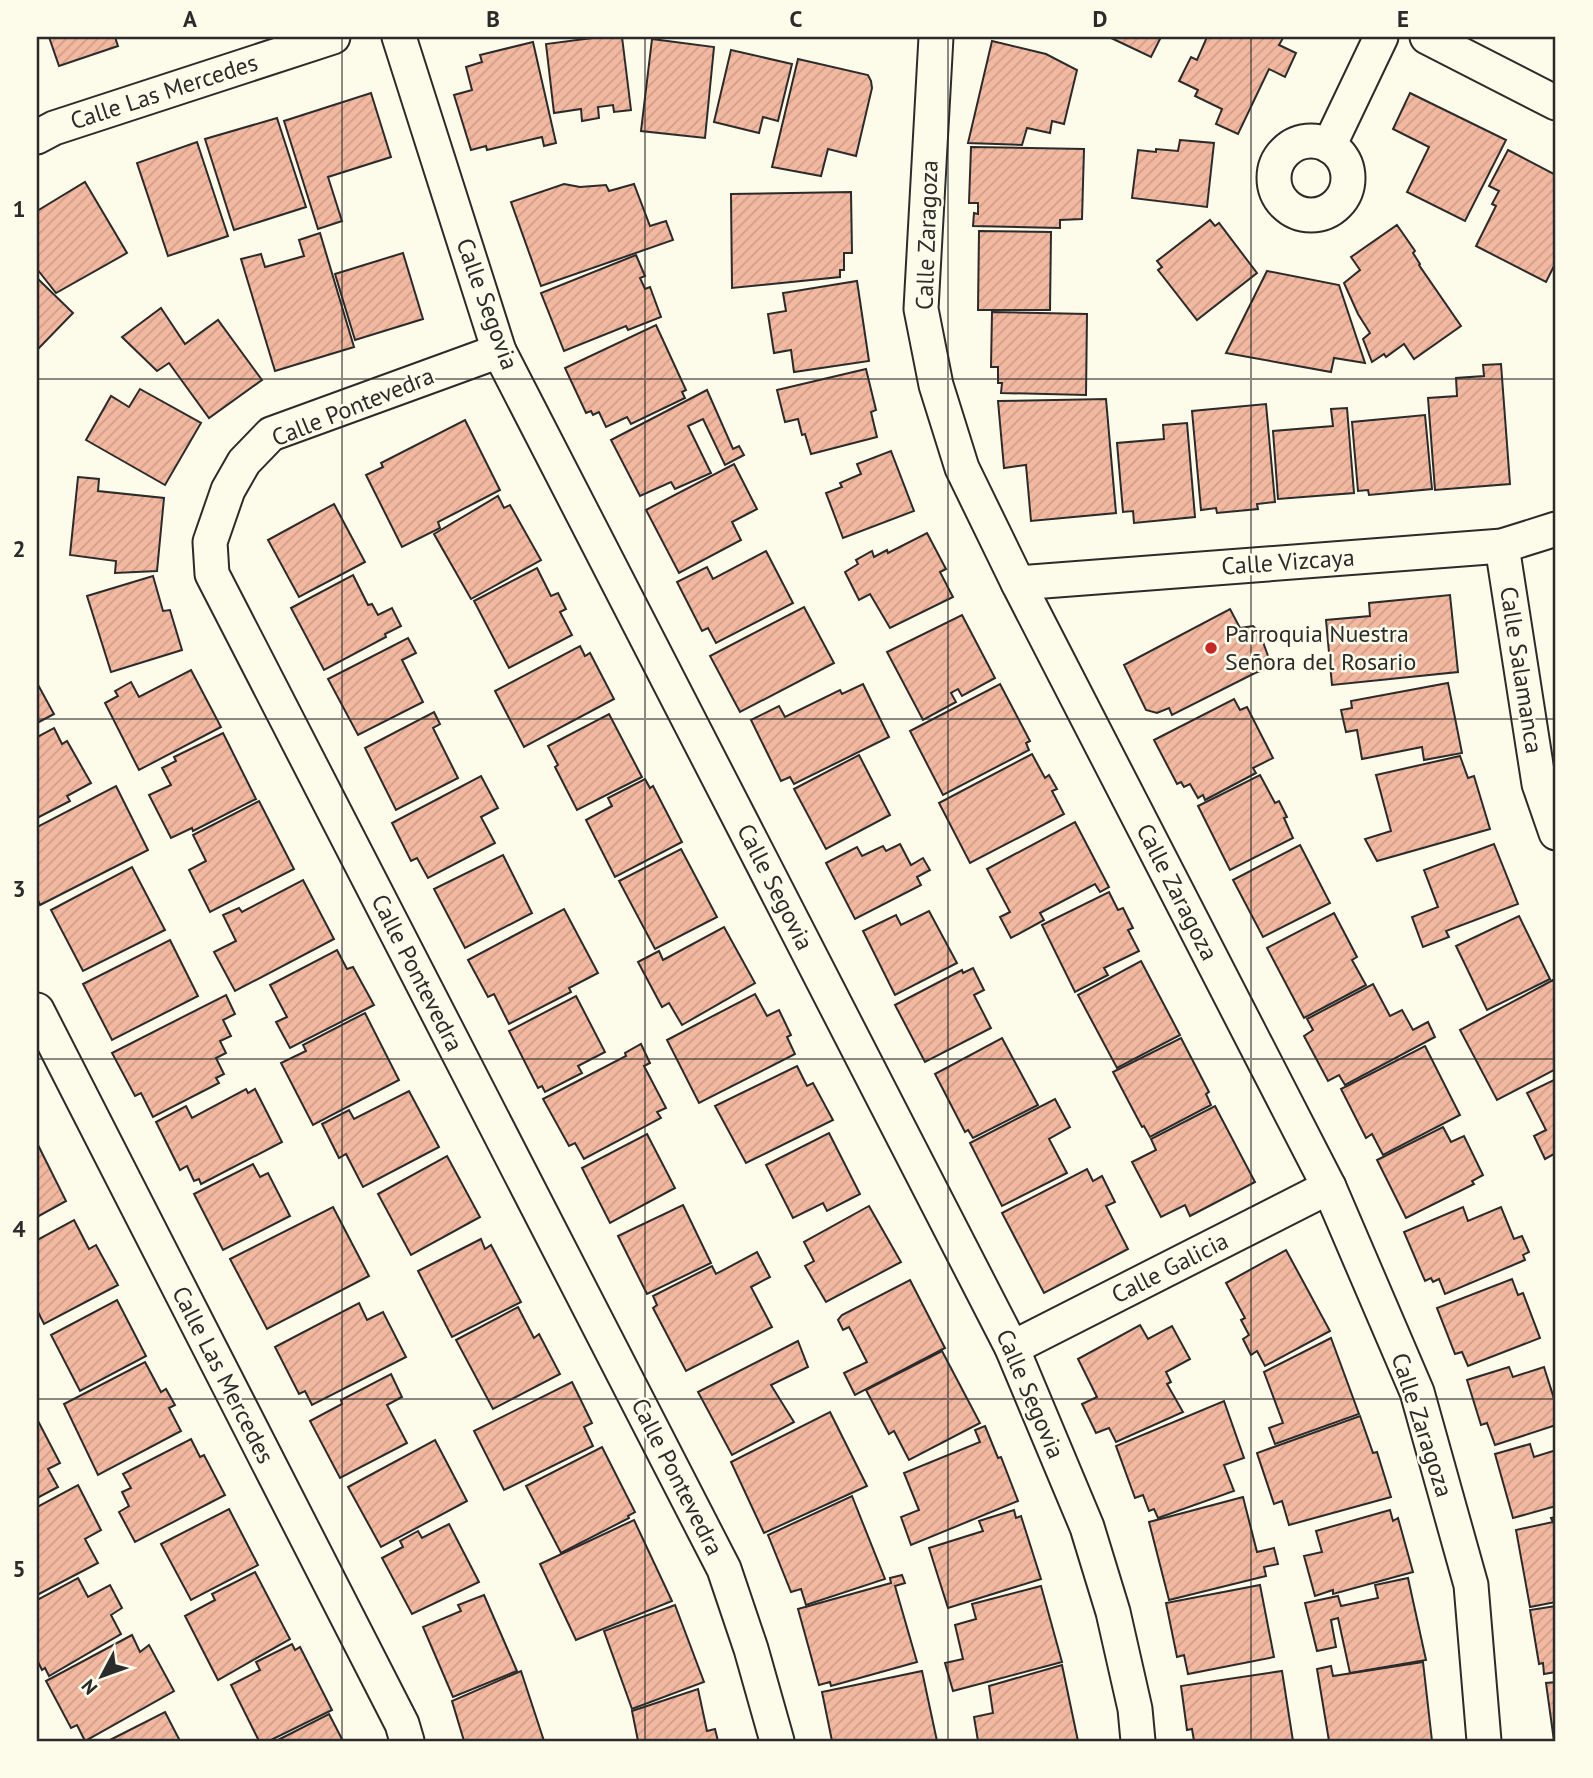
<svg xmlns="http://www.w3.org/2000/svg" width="1593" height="1778" viewBox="0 0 1593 1778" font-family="'PT Sans',sans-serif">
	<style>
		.building { fill: url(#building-hatch); stroke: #2b2b2b; stroke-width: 2 }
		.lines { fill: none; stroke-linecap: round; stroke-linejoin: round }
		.street-casing { stroke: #2b2b2b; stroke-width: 37 }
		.street { stroke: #fdfbea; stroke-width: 33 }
		.grid { fill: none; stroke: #2b2b2b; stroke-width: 2; stroke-opacity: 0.55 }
		.poi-dot { fill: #c62828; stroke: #fdfbea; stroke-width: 2.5 }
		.labels { text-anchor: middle; stroke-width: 5; stroke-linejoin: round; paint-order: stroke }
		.street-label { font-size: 24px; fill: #2b2b2b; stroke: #fdfbea }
		.poi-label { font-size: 24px; fill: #2b2b2b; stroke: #fdfbea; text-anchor: start }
		.neatline { fill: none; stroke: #2b2b2b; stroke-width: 2.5 }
		.grid-label { font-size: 23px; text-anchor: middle; font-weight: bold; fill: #2b2b2b }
	</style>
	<defs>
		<pattern id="building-hatch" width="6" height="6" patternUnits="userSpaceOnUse" patternTransform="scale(1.75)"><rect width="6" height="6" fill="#f2b8a0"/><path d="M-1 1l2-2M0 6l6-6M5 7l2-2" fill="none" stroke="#d09e8a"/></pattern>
	</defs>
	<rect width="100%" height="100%" fill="#fdfbea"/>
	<g class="building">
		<polygon points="49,37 115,37 118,46 59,66"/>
		<polygon points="600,37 622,37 631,110 614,112 613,105 598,107 599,118 582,121 581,109 554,113 546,44"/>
		<polygon points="1109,37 1161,37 1151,57"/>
		<polygon points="1207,37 1281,37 1283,38 1279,45 1296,53 1285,77 1269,69 1238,134 1216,124 1222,109 1195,96 1198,90 1179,81 1191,57 1197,60"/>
		<polygon points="652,39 714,47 705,138 641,131"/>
		<polygon points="992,41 1046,54 1077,70 1064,124 1052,121 1050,133 1027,128 1022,145 968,143"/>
		<polygon points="533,42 556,143 544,146 542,137 487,150 486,146 471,150 454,95 472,90 466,67 482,62 480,55"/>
		<polygon points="731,50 792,64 778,121 763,117 759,133 714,122"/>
		<polygon points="798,59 868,75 871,81 872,88 856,156 828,149 821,176 772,167"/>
		<polygon points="371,93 391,157 328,177 342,221 318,229 284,121"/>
		<polygon points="1410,93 1506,140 1465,221 1407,192 1429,147 1393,129"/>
		<polygon points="277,118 306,207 234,230 205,139"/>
		<polygon points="1180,140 1214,143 1207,207 1132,198 1138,150 1156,152 1156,149 1178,151"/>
		<polygon points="197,142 228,236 168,256 137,163"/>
		<polygon points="971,147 1084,149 1082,219 1060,220 1060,228 973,226 974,213 978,214 978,203 969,203"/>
		<polygon points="1508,150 1556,175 1556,262 1546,282 1476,246 1496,206 1492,204 1499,191 1489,186"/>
		<polygon points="85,182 127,253 56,293 37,269 37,211"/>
		<polygon points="564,184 580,187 606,185 609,191 634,184 650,226 666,221 673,240 541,286 511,202"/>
		<polygon points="851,192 852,253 844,253 844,270 840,270 840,277 732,288 731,194"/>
		<polygon points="1210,220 1215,226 1219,223 1257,273 1197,320 1158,270 1162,267 1157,261"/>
		<polygon points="1397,225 1415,251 1413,253 1420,264 1419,265 1461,326 1414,359 1404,344 1386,357 1384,354 1372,362 1363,339 1370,333 1358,314 1344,283 1360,270 1351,257"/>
		<polygon points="979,231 1051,232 1050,310 978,310"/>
		<polygon points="320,233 354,347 275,371 241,259 261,254 265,267 304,256 299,240"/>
		<polygon points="403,253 423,319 355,340 335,274"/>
		<polygon points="636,255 645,276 640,278 645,289 650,287 661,317 628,330 626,326 564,351 541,293"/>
		<polygon points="1267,271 1339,285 1365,363 1334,358 1331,372 1226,353"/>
		<polygon points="37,278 73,313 37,350"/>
		<polygon points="857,281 869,361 794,372 791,350 774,353 768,314 786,311 783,293"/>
		<polygon points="161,308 185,344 218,320 262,380 209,418 169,363 157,371 122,337"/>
		<polygon points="992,312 1087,314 1086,395 1001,393 1002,383 998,383 998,367 991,367"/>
		<polygon points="656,325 686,390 682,392 685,398 631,424 627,417 606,427 599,412 593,415 591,411 586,413 565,368"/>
		<polygon points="1501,364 1510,484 1435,490 1428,398 1457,396 1456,378 1484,376 1483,365"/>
		<polygon points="866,369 876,410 871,412 877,437 811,454 805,434 802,435 798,419 785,422 777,390"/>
		<polygon points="140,389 201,423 165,485 86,440 111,396 129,407"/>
		<polygon points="707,390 733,449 739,446 744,455 725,465 703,419 688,426 711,473 675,489 671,482 640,496 611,440"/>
		<polygon points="1106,399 1116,513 1031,521 1026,465 1004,468 998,401"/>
		<polygon points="1266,404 1275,502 1257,504 1258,509 1217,513 1216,508 1201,510 1192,411"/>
		<polygon points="1347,408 1354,493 1278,499 1273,431 1333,426 1331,409"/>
		<polygon points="1425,415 1432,489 1369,495 1368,490 1358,491 1352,422"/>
		<polygon points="465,420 500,490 438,522 440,528 402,547 366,475 383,467 381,463"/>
		<polygon points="1187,423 1195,517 1134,523 1133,511 1123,512 1117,443 1164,439 1163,425"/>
		<polygon points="891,451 914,511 843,538 826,493 842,487 840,483 861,474 857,464"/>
		<polygon points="734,464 757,509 732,522 741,540 679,573 646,510"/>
		<polygon points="78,477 99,479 98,491 164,498 157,571 115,573 116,561 70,555"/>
		<polygon points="498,496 504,508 510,505 541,560 471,599 434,534"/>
		<polygon points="334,504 365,562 299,597 268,540"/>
		<polygon points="927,533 946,569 940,572 953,597 890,628 870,594 859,600 845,572 858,564 856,560 872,551 874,557 887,550 888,553"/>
		<polygon points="766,551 793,603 716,643 708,628 702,631 677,582 707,567 713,579"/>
		<polygon points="537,568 551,596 558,593 566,609 560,612 572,635 509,668 474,601"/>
		<polygon points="353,575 368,605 372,604 378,615 392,608 401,626 385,634 386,637 324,670 291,608"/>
		<polygon points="153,576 163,611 170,610 182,650 111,672 87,596"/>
		<polygon points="1450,595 1458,672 1332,685 1326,620 1370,616 1369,603"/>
		<polygon points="804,607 834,663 740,712 710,656"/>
		<polygon points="1230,609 1240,628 1253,626 1259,631 1272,667 1255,673 1172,715 1169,708 1157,713 1146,710 1124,665"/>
		<polygon points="962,615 995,678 962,696 958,689 951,693 956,702 923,720 887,652"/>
		<polygon points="408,638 416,653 402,660 423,702 358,735 328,679"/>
		<polygon points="580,646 585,656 590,653 614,699 524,747 495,691"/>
		<polygon points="191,670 221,727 139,770 105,703 118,696 115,691 131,682 139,697"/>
		<polygon points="37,683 54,714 37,723"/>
		<polygon points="1448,683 1462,753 1424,760 1422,747 1362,759 1357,730 1346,732 1341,710 1352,708 1351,701"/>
		<polygon points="863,684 889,737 794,784 790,777 781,781 751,720 779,706 785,717 840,690 842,694"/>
		<polygon points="1000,684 1030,741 1026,743 1029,750 943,795 910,731"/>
		<polygon points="1234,699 1240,710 1247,707 1273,758 1253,768 1256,773 1205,800 1203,795 1198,798 1190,784 1184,787 1181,782 1177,784 1154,740"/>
		<polygon points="434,712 440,724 433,728 458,778 396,810 365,748"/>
		<polygon points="609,714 642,777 577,810 555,767 558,765 548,746"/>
		<polygon points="54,728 62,744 67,741 91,783 67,796 70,801 37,818 37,737"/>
		<polygon points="223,733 256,799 193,831 192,828 171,838 149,795 171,785 162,768 176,761 174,757"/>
		<polygon points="1032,754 1045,778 1049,775 1057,789 1052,791 1064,814 970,863 939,803"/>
		<polygon points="859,755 890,815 826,849 794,789"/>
		<polygon points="1460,756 1468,778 1474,776 1490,829 1377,861 1365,839 1391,831 1376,775"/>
		<polygon points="1260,775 1275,803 1279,801 1287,817 1284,818 1293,838 1230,870 1198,806"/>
		<polygon points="481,776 498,808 481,817 495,843 428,878 417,858 411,861 392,823"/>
		<polygon points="645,779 650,788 653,786 682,842 615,877 586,820 612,806 608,798"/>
		<polygon points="116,786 148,850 40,905 37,898 37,827"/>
		<polygon points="259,801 294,869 210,912 189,870 206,861 193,835"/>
		<polygon points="1075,822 1109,887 1100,892 1095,884 1040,913 1044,920 1011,938 1000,917 1010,912 987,869"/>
		<polygon points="900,844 911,865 923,858 930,870 917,877 921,885 855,919 826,863 857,847 862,856 883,846 886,851"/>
		<polygon points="1494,844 1518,904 1446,931 1449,937 1423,947 1412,917 1438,907 1424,870"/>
		<polygon points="1300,845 1330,903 1263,937 1233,880"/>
		<polygon points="681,849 717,917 655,949 619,881"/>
		<polygon points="503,855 532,913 465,948 434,889"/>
		<polygon points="132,867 165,930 83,971 51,910"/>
		<polygon points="303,880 334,939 235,991 214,952 236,941 223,915 239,908 242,912"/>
		<polygon points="1109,892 1118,910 1123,908 1133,928 1128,930 1139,951 1104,968 1108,975 1075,992 1042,925"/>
		<polygon points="564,909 598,973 569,988 571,992 509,1024 494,994 488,997 468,960"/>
		<polygon points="929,911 957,963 895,995 863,931 896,915 901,925"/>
		<polygon points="1334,913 1357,957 1352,960 1366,985 1304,1018 1267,948"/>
		<polygon points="1519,916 1550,979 1487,1010 1456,946"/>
		<polygon points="724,927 755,983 682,1025 669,1003 662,1007 638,962 659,951 663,960"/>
		<polygon points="170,940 198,996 112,1040 83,984"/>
		<polygon points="337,950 347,969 353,967 374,1005 290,1048 276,1022 287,1017 270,985"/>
		<polygon points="1141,961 1180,1035 1117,1068 1078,995"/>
		<polygon points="973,968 984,990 974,995 991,1028 925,1062 895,1005 962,970 963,973"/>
		<polygon points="1553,980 1556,987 1556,1069 1497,1100 1460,1030"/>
		<polygon points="1373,984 1390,1016 1402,1010 1413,1030 1428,1022 1435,1037 1345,1085 1339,1075 1328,1081 1304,1036 1313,1030 1307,1019"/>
		<polygon points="755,994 767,1016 779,1010 791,1035 787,1037 795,1054 699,1103 667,1040"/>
		<polygon points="226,995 235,1014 223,1020 231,1036 220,1041 226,1053 216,1058 224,1074 216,1078 219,1083 153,1117 141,1093 135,1096 112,1053"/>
		<polygon points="576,996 605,1052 578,1066 582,1073 545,1092 542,1086 538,1088 509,1031"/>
		<polygon points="365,1013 399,1080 313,1125 281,1063 306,1051 303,1045"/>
		<polygon points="1002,1038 1038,1105 973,1138 968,1130 965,1132 935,1074"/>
		<polygon points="1181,1038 1209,1092 1206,1094 1211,1105 1150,1137 1144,1126 1142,1127 1113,1072"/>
		<polygon points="641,1044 650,1063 644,1066 666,1108 657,1112 661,1118 584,1159 575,1143 569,1146 543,1099 626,1056 625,1053"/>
		<polygon points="1425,1046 1460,1115 1383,1155 1372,1134 1366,1138 1341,1089"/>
		<polygon points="797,1066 807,1086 813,1083 833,1120 746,1163 715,1106"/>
		<polygon points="1556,1079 1556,1153 1545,1159 1534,1136 1546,1130 1527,1093"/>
		<polygon points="246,1089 248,1093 255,1089 282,1142 201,1184 199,1179 194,1181 187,1166 180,1170 156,1122 186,1106 192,1118"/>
		<polygon points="409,1091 439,1147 363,1187 346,1154 339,1158 322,1124 349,1110 354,1119"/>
		<polygon points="1055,1099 1070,1127 1049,1139 1067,1173 1002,1206 970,1143"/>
		<polygon points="1215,1106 1255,1182 1190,1216 1185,1205 1161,1217 1132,1162 1156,1150 1151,1139"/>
		<polygon points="1443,1127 1451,1142 1464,1136 1483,1175 1472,1181 1474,1184 1406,1218 1377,1160"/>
		<polygon points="829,1133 860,1194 827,1211 823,1203 793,1218 766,1165"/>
		<polygon points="647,1134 675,1188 610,1223 582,1168"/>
		<polygon points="37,1143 66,1201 37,1217"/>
		<polygon points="447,1156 480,1217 411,1255 378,1194"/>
		<polygon points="253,1164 260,1177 268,1173 290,1216 223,1250 194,1194"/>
		<polygon points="1087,1169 1093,1181 1102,1176 1115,1202 1106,1206 1128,1249 1044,1293 1002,1213"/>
		<polygon points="683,1205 711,1263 647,1294 618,1236"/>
		<polygon points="869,1206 901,1262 826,1302 805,1266 814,1261 804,1242"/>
		<polygon points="333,1207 369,1276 267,1329 230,1259"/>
		<polygon points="1463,1207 1468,1221 1501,1207 1514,1239 1522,1236 1529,1252 1523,1255 1525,1260 1445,1294 1439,1279 1433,1282 1431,1278 1425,1281 1404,1232"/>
		<polygon points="74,1220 89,1249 96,1245 118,1285 44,1324 37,1310 37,1240"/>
		<polygon points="481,1239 485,1249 491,1245 521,1302 452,1337 418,1271"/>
		<polygon points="1286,1250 1330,1331 1265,1366 1257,1351 1251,1355 1243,1339 1249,1335 1241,1320 1245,1318 1226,1283"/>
		<polygon points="757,1252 770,1277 751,1287 772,1327 686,1371 653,1308 657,1305 653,1296 712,1266 716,1274"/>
		<polygon points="1512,1279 1518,1295 1523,1293 1540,1338 1468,1366 1462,1352 1455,1354 1437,1308"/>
		<polygon points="910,1280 945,1348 855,1395 844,1373 867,1362 849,1327 843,1330 838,1320 842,1315"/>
		<polygon points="117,1300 146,1356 80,1391 51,1335"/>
		<polygon points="359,1303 367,1320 383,1312 406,1357 312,1405 305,1391 299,1394 275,1347"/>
		<polygon points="518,1307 534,1338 539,1334 560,1374 493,1409 456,1340"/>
		<polygon points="1140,1325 1148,1339 1172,1326 1190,1359 1166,1372 1171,1382 1167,1384 1183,1412 1116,1442 1109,1428 1096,1433 1082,1404 1097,1397 1078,1359"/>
		<polygon points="1331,1338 1359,1414 1275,1444 1269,1428 1283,1423 1264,1372"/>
		<polygon points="798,1341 808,1367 771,1385 794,1422 732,1455 698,1392"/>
		<polygon points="942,1351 980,1423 909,1460 894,1431 889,1434 866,1390"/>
		<polygon points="145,1362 161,1392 166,1389 175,1405 169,1408 181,1431 98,1475 64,1404"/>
		<polygon points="1509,1367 1513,1377 1544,1367 1556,1405 1556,1425 1495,1445 1487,1423 1481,1425 1467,1380"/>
		<polygon points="391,1374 402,1397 387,1405 407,1443 340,1478 310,1421 342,1404 341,1400"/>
		<polygon points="572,1382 592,1423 584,1427 593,1446 504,1490 474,1431"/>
		<polygon points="1224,1401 1244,1458 1224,1465 1234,1491 1158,1518 1154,1509 1149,1511 1143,1495 1135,1498 1116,1446"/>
		<polygon points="830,1412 867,1486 764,1533 731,1462"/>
		<polygon points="1360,1416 1373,1453 1377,1452 1391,1497 1289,1525 1282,1501 1274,1504 1257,1453"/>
		<polygon points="37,1419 60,1463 48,1469 58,1487 37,1498"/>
		<polygon points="985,1426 998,1458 1001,1457 1018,1501 911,1545 901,1517 919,1510 904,1473 980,1442 975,1430"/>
		<polygon points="191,1439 200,1457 204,1455 225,1495 135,1542 119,1512 129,1506 122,1492 131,1488 123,1474"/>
		<polygon points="435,1440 467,1501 381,1547 348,1487"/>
		<polygon points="1530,1444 1534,1457 1556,1450 1556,1506 1513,1518 1495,1454"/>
		<polygon points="602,1447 635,1512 628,1516 629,1518 561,1553 526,1486"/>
		<polygon points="78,1485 101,1530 85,1539 98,1563 37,1595 37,1507"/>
		<polygon points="852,1496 885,1579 806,1605 801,1589 791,1592 768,1535"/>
		<polygon points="1243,1497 1257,1552 1274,1548 1278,1564 1264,1567 1266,1576 1169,1600 1149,1522"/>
		<polygon points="229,1509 258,1565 191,1600 161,1544"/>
		<polygon points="1014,1510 1016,1518 1021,1516 1041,1579 948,1608 929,1548 983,1531 979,1521"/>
		<polygon points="1390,1510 1393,1521 1398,1518 1413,1572 1333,1594 1333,1590 1315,1596 1304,1556 1322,1552 1316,1531"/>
		<polygon points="1556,1517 1556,1602 1530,1607 1516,1530 1553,1522 1551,1518"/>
		<polygon points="634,1520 672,1601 576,1640 540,1564"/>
		<polygon points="449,1524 479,1582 412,1614 382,1558 403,1547 400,1541 418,1531 422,1538"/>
		<polygon points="255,1572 290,1639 218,1680 185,1616 215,1600 212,1594"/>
		<polygon points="902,1575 905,1583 895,1586 917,1662 831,1686 830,1682 819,1685 798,1609 891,1583 890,1578"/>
		<polygon points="78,1578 88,1597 110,1585 122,1608 111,1615 121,1634 49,1676 45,1668 42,1670 37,1660 37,1600"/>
		<polygon points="1408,1578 1426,1660 1350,1673 1338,1618 1331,1620 1336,1647 1317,1651 1305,1603 1338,1596 1341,1606 1378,1598 1375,1585"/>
		<polygon points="1260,1585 1274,1657 1188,1674 1184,1655 1177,1657 1166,1603"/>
		<polygon points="1041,1586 1062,1662 953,1691 945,1663 963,1659 955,1625 976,1619 972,1604"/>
		<polygon points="484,1595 517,1671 453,1697 423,1627 461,1611 458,1605"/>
		<polygon points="675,1605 704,1682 632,1709 604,1631"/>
		<polygon points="1556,1606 1556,1672 1544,1674 1543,1663 1539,1664 1530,1610"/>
		<polygon points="132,1635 140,1652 149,1645 174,1691 85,1741 77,1725 71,1728 46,1681"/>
		<polygon points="292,1644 295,1650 300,1647 332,1710 269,1741 259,1741 231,1685 260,1670 256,1662"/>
		<polygon points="1423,1662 1432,1741 1329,1741 1317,1669 1331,1666 1333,1676"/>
		<polygon points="1062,1665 1078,1741 978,1741 974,1717 993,1713 989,1686"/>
		<polygon points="521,1671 544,1741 464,1741 452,1701"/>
		<polygon points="922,1671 937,1741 832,1741 822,1692"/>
		<polygon points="1282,1671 1293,1741 1194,1741 1192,1729 1187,1730 1181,1686"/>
		<polygon points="1556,1682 1556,1741 1554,1741 1546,1683"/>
		<polygon points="698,1689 707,1731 715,1729 718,1741 638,1741 632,1711"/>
		<polygon points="165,1712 180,1741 108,1741"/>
		<polygon points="329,1714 343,1741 276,1741"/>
	</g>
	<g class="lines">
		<defs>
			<g id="street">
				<polyline points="399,37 499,351 1012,1348 1087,1527 1113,1612 1135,1709 1138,1741"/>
				<polyline points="936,37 921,309 936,385 962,468 1018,583 1329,1187 1417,1392 1471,1585 1484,1741"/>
				<polyline points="1427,37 1556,103"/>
				<polyline points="37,137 54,128 333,37"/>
				<circle cx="1311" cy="178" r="37"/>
				<polyline points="1329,146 1381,37"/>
				<polyline points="499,351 271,434 244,462 228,490 210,542 212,574 724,1569 751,1649 777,1741"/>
				<polyline points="1502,546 1539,784 1556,833"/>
				<polyline points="1018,583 1502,546 1556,529"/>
				<polyline points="37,1010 402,1724 407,1741"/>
				<polyline points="1012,1348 1329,1187"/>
			</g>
		</defs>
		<use href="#street" class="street-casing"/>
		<use href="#street" class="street"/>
	</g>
	<path class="grid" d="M342,37v1704M645,37v1704M948,37v1704M1251,37v1704M37,379h1519M37,719h1519M37,1059h1519M37,1399h1519"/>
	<circle class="poi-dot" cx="1211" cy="648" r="7"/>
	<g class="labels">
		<g class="street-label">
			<text transform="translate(164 92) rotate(-18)" y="8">Calle Las Mercedes</text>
			<text transform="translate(927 235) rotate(-88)" y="8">Calle Zaragoza</text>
			<text transform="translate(487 304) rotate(70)" y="8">Calle Segovia</text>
			<text transform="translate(353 407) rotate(-22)" y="8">Calle Pontevedra</text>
			<text transform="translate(1288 562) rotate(-4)" y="8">Calle Vizcaya</text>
			<text transform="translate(1521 670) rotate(81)" y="8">Calle Salamanca</text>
			<text transform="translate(775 887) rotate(63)" y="8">Calle Segovia</text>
			<text transform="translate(1177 892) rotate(63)" y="8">Calle Zaragoza</text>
			<text transform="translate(417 973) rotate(63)" y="8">Calle Pontevedra</text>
			<text transform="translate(1170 1268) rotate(-27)" y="8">Calle Galicia</text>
			<text transform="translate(223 1375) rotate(63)" y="8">Calle Las Mercedes</text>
			<text transform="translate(1030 1394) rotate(67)" y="8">Calle Segovia</text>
			<text transform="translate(1422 1425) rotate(72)" y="8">Calle Zaragoza</text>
			<text transform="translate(677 1477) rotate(63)" y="8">Calle Pontevedra</text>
		</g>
		<g class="poi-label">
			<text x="1225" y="642">Parroquia Nuestra<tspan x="1225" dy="28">Señora del Rosario</tspan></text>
		</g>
	</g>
	<rect width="1593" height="1778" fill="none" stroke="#fdfbea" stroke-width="77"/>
	<g transform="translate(102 1676) rotate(229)" stroke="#fdfbea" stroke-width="5" paint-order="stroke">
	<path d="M0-5L12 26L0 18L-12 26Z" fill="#2b2b2b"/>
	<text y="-10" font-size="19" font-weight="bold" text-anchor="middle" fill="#2b2b2b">N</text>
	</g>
	<rect x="38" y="38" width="1516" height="1702" class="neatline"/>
	<g class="grid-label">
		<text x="190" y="27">A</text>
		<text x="493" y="27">B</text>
		<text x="796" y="27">C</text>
		<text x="1100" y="27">D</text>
		<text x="1403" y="27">E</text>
		<text x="19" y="217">1</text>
		<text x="19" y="557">2</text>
		<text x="19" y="897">3</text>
		<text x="19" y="1237">4</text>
		<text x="19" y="1577">5</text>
	</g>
</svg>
